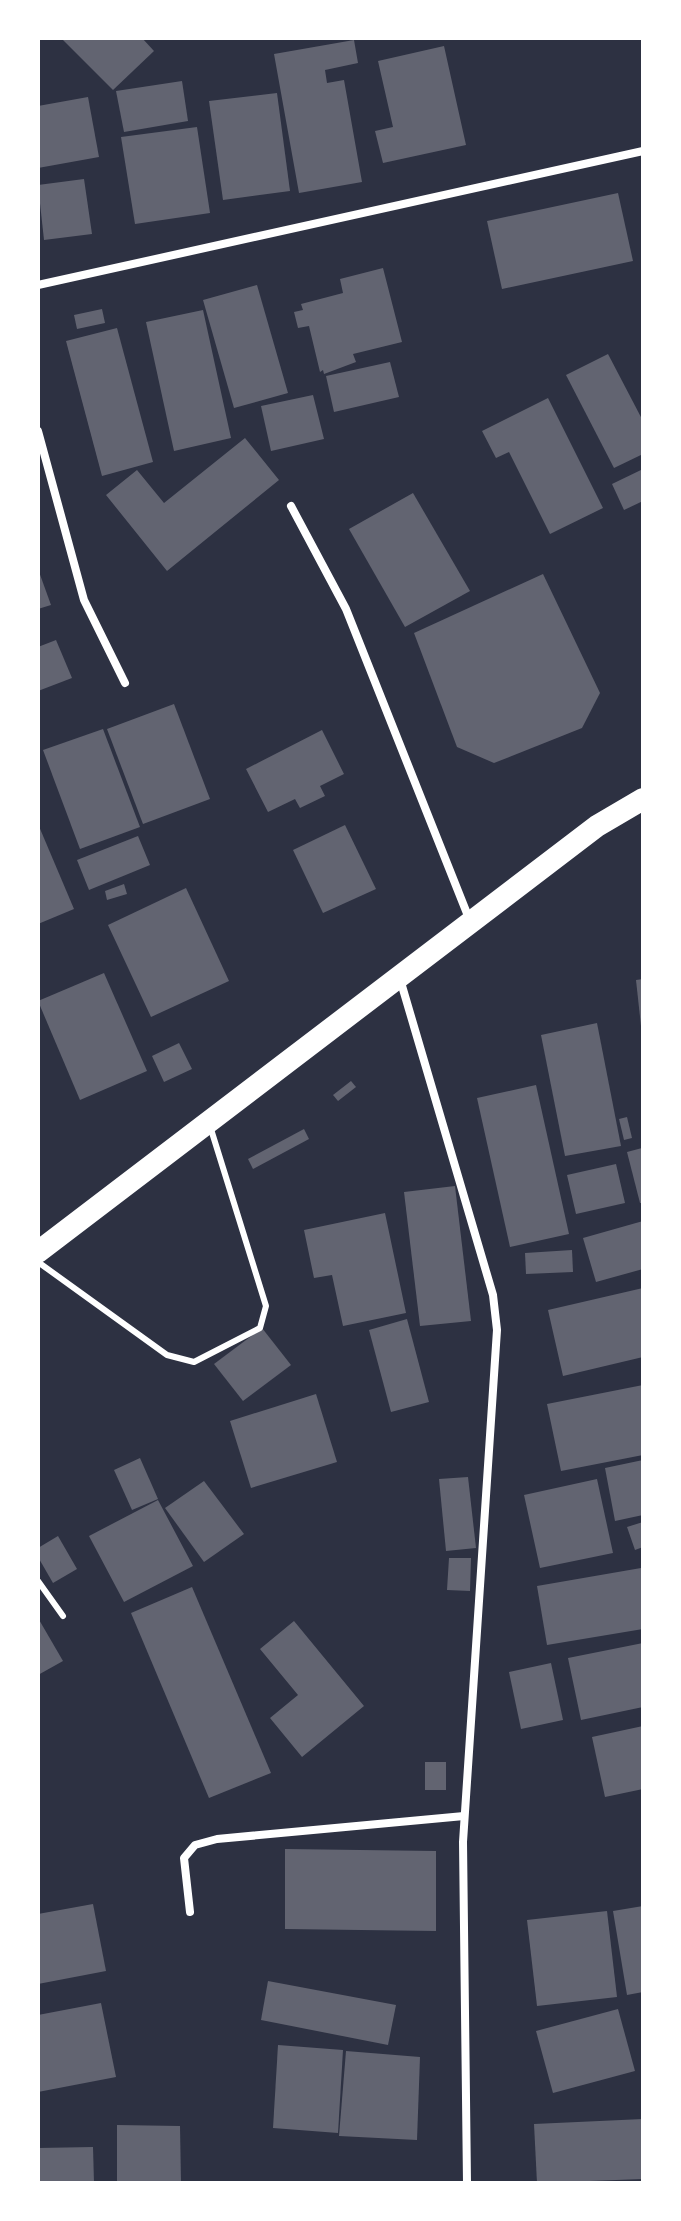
<svg xmlns="http://www.w3.org/2000/svg" width="681" height="2221" viewBox="0 0 681 2221" font-family="Rubik,sans-serif">
	<style>
		.building { fill: #626471 }
		.lines { fill: none; stroke-linecap: round; stroke-linejoin: round }
		.service { stroke: #fff; stroke-width: 6 }
		.minor { stroke: #fff; stroke-width: 8 }
		.trunk { stroke: #fff; stroke-width: 22 }
	</style>
	<rect width="100%" height="100%" fill="#2d3142"/>
	<g class="building">
		<polygon points="65,38 142,38 154,51 113,90 63,40"/>
		<polygon points="354,40 358,63 325,70 327,83 344,80 362,182 299,193 274,54"/>
		<polygon points="444,46 466,145 383,163 375,131 393,127 378,61"/>
		<polygon points="182,81 188,121 124,132 116,91"/>
		<polygon points="277,93 290,191 223,200 209,101"/>
		<polygon points="88,97 99,157 38,168 38,106"/>
		<polygon points="197,127 210,213 135,224 121,137"/>
		<polygon points="84,179 92,234 44,240 38,185"/>
		<polygon points="618,193 633,261 502,289 487,221"/>
		<polygon points="383,268 402,342 353,354 356,362 324,374 323,370 320,372 309,326 298,328 294,312 303,310 301,304 343,293 340,279"/>
		<polygon points="257,285 288,393 234,408 203,300"/>
		<polygon points="102,309 105,323 77,329 74,315"/>
		<polygon points="203,310 231,438 174,451 146,322"/>
		<polygon points="117,328 153,462 102,476 66,341"/>
		<polygon points="608,354 643,421 643,454 614,468 566,375"/>
		<polygon points="390,362 399,397 334,412 326,376"/>
		<polygon points="313,395 324,439 271,451 261,406"/>
		<polygon points="548,398 603,508 550,534 509,452 496,458 482,431"/>
		<polygon points="245,438 279,480 167,571 106,495 137,470 164,503"/>
		<polygon points="643,469 643,501 624,510 612,484"/>
		<polygon points="413,493 470,591 405,627 349,529"/>
		<polygon points="38,569 51,605 38,609"/>
		<polygon points="543,574 600,693 582,728 494,763 457,747 414,633"/>
		<polygon points="56,640 72,678 38,691 38,647"/>
		<polygon points="174,704 210,799 143,824 107,729"/>
		<polygon points="103,729 140,827 80,849 43,750"/>
		<polygon points="322,730 344,774 320,786 325,796 300,808 295,799 268,812 246,769"/>
		<polygon points="38,824 74,909 38,924"/>
		<polygon points="345,825 376,889 323,913 293,850"/>
		<polygon points="138,836 150,865 89,890 77,860"/>
		<polygon points="124,884 127,894 107,900 105,891"/>
		<polygon points="186,888 229,981 151,1017 108,925"/>
		<polygon points="104,973 147,1071 80,1100 38,1001"/>
		<polygon points="643,979 643,1026 641,1026 636,980"/>
		<polygon points="597,1023 621,1146 565,1156 541,1035"/>
		<polygon points="179,1043 192,1069 164,1082 152,1056"/>
		<polygon points="351,1081 356,1087 338,1101 333,1095"/>
		<polygon points="536,1085 569,1234 510,1247 477,1098"/>
		<polygon points="627,1117 632,1138 624,1140 619,1119"/>
		<polygon points="304,1129 309,1139 253,1169 248,1159"/>
		<polygon points="642,1148 643,1203 640,1203 627,1152"/>
		<polygon points="616,1164 625,1203 576,1214 567,1175"/>
		<polygon points="455,1186 471,1321 420,1326 404,1192"/>
		<polygon points="385,1213 406,1313 343,1326 332,1275 314,1278 304,1230"/>
		<polygon points="643,1221 643,1269 596,1282 583,1238"/>
		<polygon points="572,1250 573,1272 526,1274 525,1253"/>
		<polygon points="643,1288 643,1357 563,1376 548,1310"/>
		<polygon points="407,1319 429,1402 391,1412 369,1330"/>
		<polygon points="262,1328 291,1365 243,1401 214,1364"/>
		<polygon points="643,1385 643,1455 561,1471 547,1404"/>
		<polygon points="316,1394 337,1462 251,1488 230,1421"/>
		<polygon points="140,1458 158,1499 132,1510 114,1470"/>
		<polygon points="643,1460 643,1515 615,1521 605,1468"/>
		<polygon points="468,1477 476,1548 446,1551 439,1479"/>
		<polygon points="597,1479 613,1553 540,1568 524,1495"/>
		<polygon points="204,1481 244,1534 204,1562 165,1508"/>
		<polygon points="158,1500 193,1566 124,1602 89,1536"/>
		<polygon points="643,1522 643,1547 635,1550 627,1527"/>
		<polygon points="58,1536 77,1569 53,1583 38,1557 38,1548"/>
		<polygon points="449,1558 471,1558 470,1591 447,1590"/>
		<polygon points="641,1568 643,1629 547,1645 537,1586"/>
		<polygon points="192,1587 271,1773 209,1798 131,1613"/>
		<polygon points="38,1618 63,1661 38,1675"/>
		<polygon points="294,1621 364,1706 302,1757 270,1718 298,1695 260,1649"/>
		<polygon points="643,1643 643,1707 581,1720 568,1658"/>
		<polygon points="551,1663 563,1720 521,1729 509,1672"/>
		<polygon points="643,1726 643,1789 605,1797 592,1737"/>
		<rect x="425" y="1762" width="21" height="28"/>
		<polygon points="285,1849 436,1851 436,1931 285,1929"/>
		<polygon points="93,1904 106,1971 38,1984 38,1914"/>
		<polygon points="643,1906 643,1992 627,1995 613,1911"/>
		<polygon points="607,1911 617,1997 537,2006 527,1920"/>
		<polygon points="268,1981 396,2005 388,2045 261,2020"/>
		<polygon points="101,2003 116,2077 38,2092 38,2015"/>
		<polygon points="618,2009 635,2071 553,2093 536,2031"/>
		<polygon points="278,2045 343,2050 338,2133 273,2128"/>
		<polygon points="346,2051 420,2057 417,2140 339,2136"/>
		<polygon points="643,2119 643,2179 537,2183 534,2124"/>
		<polygon points="117,2125 180,2126 181,2183 117,2183"/>
		<polygon points="93,2147 94,2183 38,2183 38,2148"/>
	</g>
	<g class="lines">
		<g class="service">
			<polyline points="38,1262 167,1355 194,1362 260,1328 266,1306 210,1126"/>
			<polyline points="38,1581 63,1616"/>
		</g>
		<g class="minor">
			<polyline points="38,285 643,151"/>
			<polyline points="38,431 84,600 125,683"/>
			<polyline points="291,506 346,609 470,921"/>
			<polyline points="400,979 493,1295 497,1330 463,1842 467,2183"/>
			<polyline points="190,1912 184,1858 195,1845 217,1839 464,1816"/>
		</g>
		<polyline class="trunk" points="38,1252 597,826 643,799"/>
	</g>
	<rect width="681" height="2221" fill="none" stroke="#ffffff" stroke-width="80"/>
</svg>
